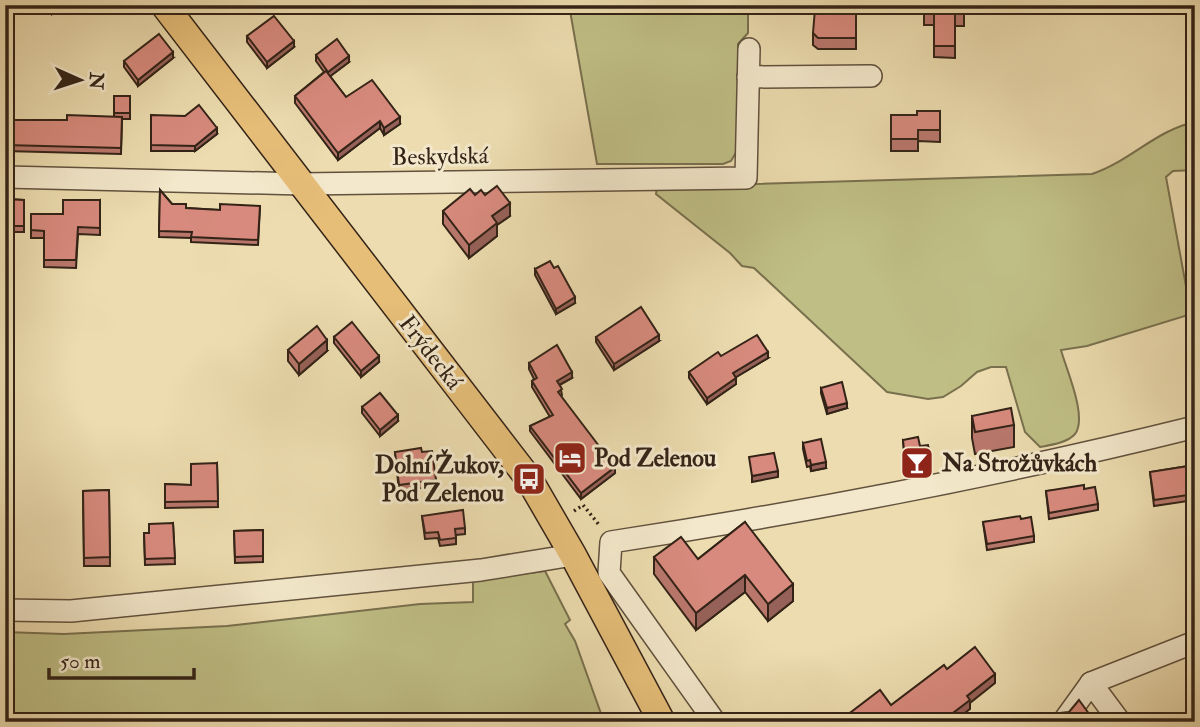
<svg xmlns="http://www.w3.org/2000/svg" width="1200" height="727" viewBox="0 0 1200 727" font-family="'IM FELL Double Pica',serif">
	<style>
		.green { fill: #bfbe85; stroke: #79704e; stroke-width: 2 }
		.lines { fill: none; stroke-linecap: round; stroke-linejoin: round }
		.minor-casing { stroke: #61513d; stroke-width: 24 }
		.major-casing { stroke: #332317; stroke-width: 29 }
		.path { stroke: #332317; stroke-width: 3.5; stroke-dasharray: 2 3.5; stroke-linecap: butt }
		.minor { stroke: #f3e8cb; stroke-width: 21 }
		.major { stroke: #e6be78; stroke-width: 26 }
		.wall { fill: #b9776c; stroke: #332317; stroke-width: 2 }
		.shaded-wall { fill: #966158; stroke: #332317; stroke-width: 2 }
		.building { fill: #d78a7d; stroke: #332317; stroke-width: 2 }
		.labels { text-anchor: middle; stroke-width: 6; stroke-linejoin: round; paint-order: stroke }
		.street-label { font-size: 24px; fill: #332317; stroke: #f3e8cb }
		.poi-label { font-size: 24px; font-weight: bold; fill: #332317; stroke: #f3e8cb; text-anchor: start }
	</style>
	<rect width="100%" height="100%" fill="#ecdcaf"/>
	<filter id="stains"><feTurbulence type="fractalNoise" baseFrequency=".00286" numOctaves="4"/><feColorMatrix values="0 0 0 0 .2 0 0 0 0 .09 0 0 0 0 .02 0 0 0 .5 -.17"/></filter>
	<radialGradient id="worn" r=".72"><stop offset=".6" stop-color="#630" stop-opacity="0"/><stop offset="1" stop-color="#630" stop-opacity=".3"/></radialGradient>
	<g class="green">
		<polygon points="569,5 748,5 748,33 738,44 738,149 731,161 723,164 597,164"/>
		<path d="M1195,122v48l-22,1 -7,6 24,131 -5,8 -98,30 -26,4c5,19 27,67 14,84 -8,9 -24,11 -35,13l-15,-15 -19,-65h-15l-14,5 -16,14 -18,11 -15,2 -41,-7 -133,-124 -12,-2 -12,-13 -74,-59 1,-7 435,-13c37,-12 64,-44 103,-52z"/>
		<polygon points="545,571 570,620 565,624 575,641 604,722 5,722 5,632 64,634 227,626 420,604 473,602 473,580"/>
	</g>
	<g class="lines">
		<defs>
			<g id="minor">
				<polyline points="748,77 871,76"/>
				<polyline points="5,177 302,184 746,178 749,49"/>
				<polyline points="5,610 71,611 481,570 573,555"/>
				<polyline points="1091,683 1120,722"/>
				<path d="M715,722l-106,-149 2,-31c196,-30 391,-67 584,-115"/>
				<polyline points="1063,722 1091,683 1195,642"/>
			</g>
			<polyline id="major" points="164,5 529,479 573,555 662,722"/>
		</defs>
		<use href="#minor" class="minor-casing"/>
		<use href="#major" class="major-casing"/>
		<polyline class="path" points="574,511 583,505 600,526"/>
		<use href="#minor" class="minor"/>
		<use href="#major" class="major"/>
	</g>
	<g class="wall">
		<polygon points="41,5 63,5 52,14 46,7 44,9"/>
		<polygon points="856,5 856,49 818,49 813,45 813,33 836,9"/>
		<polygon points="920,5 964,5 964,26 955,26 955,58 934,57 934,25 924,25 924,9"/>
		<polygon points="247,36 294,47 267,68 247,42"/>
		<polygon points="316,55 349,62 330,76 346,97 400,124 384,135 380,128 338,160 295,103 295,96 324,72 316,61"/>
		<polygon points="173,58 138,86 124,67 124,61"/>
		<polygon points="114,96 130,96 130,119 122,119 121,154 5,151 5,110 13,120 67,120 114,117"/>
		<polygon points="940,111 940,142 918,141 918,151 891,151 891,115 917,115"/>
		<polygon points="151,115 217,134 195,151 151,151"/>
		<polygon points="160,190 172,204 186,208 220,210 260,206 258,245 191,242 191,238 159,237"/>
		<polygon points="475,195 485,195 510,216 497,225 497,236 469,258 443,224 443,211"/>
		<polygon points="5,199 24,200 24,232 5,232"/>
		<polygon points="100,200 100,235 78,234 76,268 44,267 44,238 31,238 31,214 63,214"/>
		<polygon points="535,269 575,303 556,314 535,275"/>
		<polygon points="334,337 379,362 361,377 334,343"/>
		<polygon points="596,337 659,341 614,370 596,342"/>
		<polygon points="288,350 327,351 299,375 288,361"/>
		<polygon points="721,356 768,358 736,377 736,384 707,404 689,378 689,372"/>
		<polygon points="529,363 572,378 560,385 562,395 561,396 615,473 581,499 530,431 530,426 550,417 532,387 532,381 534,379 529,369"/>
		<polygon points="821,388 847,408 827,414 821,393"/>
		<polygon points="362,407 398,421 380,436 362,413"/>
		<polygon points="972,416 1014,425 1014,447 975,454 972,438"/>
		<polygon points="903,440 920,446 932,465 932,471 906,476"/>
		<polygon points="803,443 826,468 811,471 810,466 807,467 803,449"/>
		<polygon points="395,452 422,452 436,480 436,486 399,491"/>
		<polygon points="217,463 218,507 165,508 165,484 191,485"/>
		<polygon points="1195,465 1195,500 1154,506 1150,472"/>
		<polygon points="1084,489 1098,504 1098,510 1049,519 1046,491"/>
		<polygon points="109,490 110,566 84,566 83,491"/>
		<polygon points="422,516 465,528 465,534 456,535 456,544 440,546 438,538 425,539"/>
		<polygon points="1021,519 1034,536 1034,542 987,550 983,522"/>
		<polygon points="745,522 793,601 768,621 745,592 696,630 654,574 654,557 698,559"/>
		<polygon points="173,523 175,564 145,565 144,533 149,533"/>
		<polygon points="263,530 263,562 235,563 234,531"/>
	</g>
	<g class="shaded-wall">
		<polygon points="52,5 63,5 52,14"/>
		<polygon points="294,41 294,47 267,68 267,62"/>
		<polygon points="173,52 173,58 138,86 138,80"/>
		<polygon points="349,56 349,62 328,78 328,72"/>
		<polygon points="400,117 400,124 384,135 384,128"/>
		<polygon points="380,121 380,128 338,160 338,153"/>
		<polygon points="217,128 217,134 195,151 195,146"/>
		<polygon points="510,203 510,216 497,225 497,236 469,258 469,245 492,216"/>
		<polygon points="575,297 575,303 556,314 556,309"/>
		<polygon points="659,335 659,341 614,370 614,364"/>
		<polygon points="327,340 327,351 299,375 299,364"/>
		<polygon points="768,352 768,358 733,379 733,373"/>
		<polygon points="379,356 379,362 361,377 361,371"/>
		<polygon points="572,372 572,378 557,386 557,381"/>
		<polygon points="736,378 736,384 707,404 707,398"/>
		<polygon points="847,403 847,408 827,414 827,408"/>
		<polygon points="398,415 398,421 380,436 380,430"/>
		<polygon points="826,462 826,468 811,471 811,465"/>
		<polygon points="615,467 615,473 581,499 581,493"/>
		<polygon points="778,471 778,477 752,482 752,476"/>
		<polygon points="745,575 745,592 696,630 696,613"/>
		<polygon points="793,584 793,601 768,621 768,604"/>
		<polygon points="995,674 995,683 970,703 970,709 953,722 941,722 967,696"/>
	</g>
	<g class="building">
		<polygon points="836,5 856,5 856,38 818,38 813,33 815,9 836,9"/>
		<polygon points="924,5 964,5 964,14 955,14 955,46 934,46 934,14 924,14"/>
		<polygon points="274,16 294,41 267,62 247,36"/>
		<polygon points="159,34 173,52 138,80 124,61"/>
		<polygon points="337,39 349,56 328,72 316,55"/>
		<polygon points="326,71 346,97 372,80 400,117 384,128 380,121 338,153 295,96"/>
		<rect x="114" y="96" width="16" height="17"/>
		<polygon points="199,105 217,128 195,146 151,145 151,115 185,116"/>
		<polygon points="5,110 13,111 13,120 67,120 67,115 122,117 121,148 5,145"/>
		<polygon points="917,111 940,111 940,130 918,130 918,139 891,139 891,115 917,115"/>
		<polygon points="497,186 510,203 492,216 497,223 469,245 443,211 470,189 475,195 481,190 485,195"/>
		<polygon points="160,190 172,204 186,204 186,208 220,210 220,204 260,206 258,240 191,237 192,232 159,231"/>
		<polygon points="5,199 24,200 24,226 5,226"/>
		<polygon points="63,200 100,200 100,228 78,227 76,260 44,260 44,231 31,230 31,214 63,214"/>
		<polygon points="550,261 554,268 558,266 575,297 556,309 535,269"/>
		<polygon points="641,307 659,335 614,364 596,337"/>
		<polygon points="352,322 379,356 361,371 334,337"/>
		<polygon points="317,326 327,340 299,364 288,350"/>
		<polygon points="757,335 768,352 733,373 736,378 707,398 689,372 718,352 721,356"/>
		<polygon points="557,345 572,372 557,381 562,389 558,392 615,467 581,493 530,426 553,415 532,381 537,378 529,363"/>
		<polygon points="842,382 847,403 827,408 821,388"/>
		<polygon points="380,393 398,415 380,430 362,407"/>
		<polygon points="1011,408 1014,425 975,432 972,416"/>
		<polygon points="918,437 920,446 928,445 932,465 906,470 903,440"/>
		<polygon points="821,439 826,462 811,465 810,460 807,461 803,443"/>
		<polygon points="421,448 422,452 432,451 436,480 399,485 395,452"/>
		<polygon points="774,453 778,471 752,476 749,457"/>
		<polygon points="217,463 218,501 165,502 165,484 191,485 191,464"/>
		<polygon points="1195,465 1195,494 1154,500 1150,472"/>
		<polygon points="1084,485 1084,489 1095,487 1098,504 1049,513 1046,491"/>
		<polygon points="109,490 110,557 84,558 83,491"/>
		<polygon points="463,510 465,528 455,529 456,538 440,540 438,532 425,533 422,516"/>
		<polygon points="1020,516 1021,519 1031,517 1034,536 987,544 983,522"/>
		<polygon points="745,522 793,584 768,604 745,575 696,613 654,557 681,537 698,559"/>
		<polygon points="173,523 175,558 145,559 144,533 149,533 149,524"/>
		<polygon points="263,530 263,556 235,557 234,531"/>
		<polygon points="975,647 995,674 967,696 970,700 941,722 838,722 880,690 891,705 944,665 947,669"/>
		<polygon points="1079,700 1095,722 1059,722 1055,717 1060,713 1069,712"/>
	</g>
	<defs>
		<symbol id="hotel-square" viewBox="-11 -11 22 22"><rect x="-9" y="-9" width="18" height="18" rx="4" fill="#8f2418" stroke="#f3e8cb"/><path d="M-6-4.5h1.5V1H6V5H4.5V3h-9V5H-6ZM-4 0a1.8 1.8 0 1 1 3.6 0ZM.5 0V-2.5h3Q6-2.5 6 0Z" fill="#fff"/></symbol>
		<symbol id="bar-square" viewBox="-11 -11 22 22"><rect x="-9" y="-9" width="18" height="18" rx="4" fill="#8f2418" stroke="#f3e8cb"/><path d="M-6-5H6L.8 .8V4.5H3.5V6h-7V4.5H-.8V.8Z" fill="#fff"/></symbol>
		<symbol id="bus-square" viewBox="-11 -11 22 22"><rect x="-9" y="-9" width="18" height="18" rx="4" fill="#8f2418" stroke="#f3e8cb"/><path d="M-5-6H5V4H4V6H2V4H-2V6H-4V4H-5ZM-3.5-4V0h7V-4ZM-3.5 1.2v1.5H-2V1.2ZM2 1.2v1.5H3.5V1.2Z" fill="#fff"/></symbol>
	</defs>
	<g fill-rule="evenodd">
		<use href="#hotel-square" x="551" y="439" width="38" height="38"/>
		<use href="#bar-square" x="898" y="444" width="38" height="38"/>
		<use href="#bus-square" x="510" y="460" width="38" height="38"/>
	</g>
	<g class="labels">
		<g class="street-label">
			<text transform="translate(440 156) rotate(-1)" y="8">Beskydská</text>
			<text transform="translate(431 352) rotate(52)" y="8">Frýdecká</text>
		</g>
		<g class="poi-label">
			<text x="594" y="466">Pod Zelenou</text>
			<text x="942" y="471">Na Strožůvkách</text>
			<text x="504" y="473" text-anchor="end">Dolní Žukov,<tspan x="504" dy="28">Pod Zelenou</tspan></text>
		</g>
	</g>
	<rect width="1200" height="727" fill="none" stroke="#ecdcaf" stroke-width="28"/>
	<rect x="7" y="7" width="1186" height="713" fill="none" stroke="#332317" stroke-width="3.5"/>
	<rect x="14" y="14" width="1172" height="699" fill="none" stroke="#332317" stroke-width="2"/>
	<g transform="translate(80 80) rotate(93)" stroke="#f3e8cb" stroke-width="5" paint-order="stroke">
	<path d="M0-5L12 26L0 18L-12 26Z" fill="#332317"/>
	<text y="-10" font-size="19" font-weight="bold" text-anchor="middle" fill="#332317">N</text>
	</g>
	<path d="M49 668v10h145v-10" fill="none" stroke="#332317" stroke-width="3.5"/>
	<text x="60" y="668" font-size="21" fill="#332317" stroke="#f3e8cb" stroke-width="5" paint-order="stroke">50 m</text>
	<rect width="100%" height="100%" filter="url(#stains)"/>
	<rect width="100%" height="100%" fill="url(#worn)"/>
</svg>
